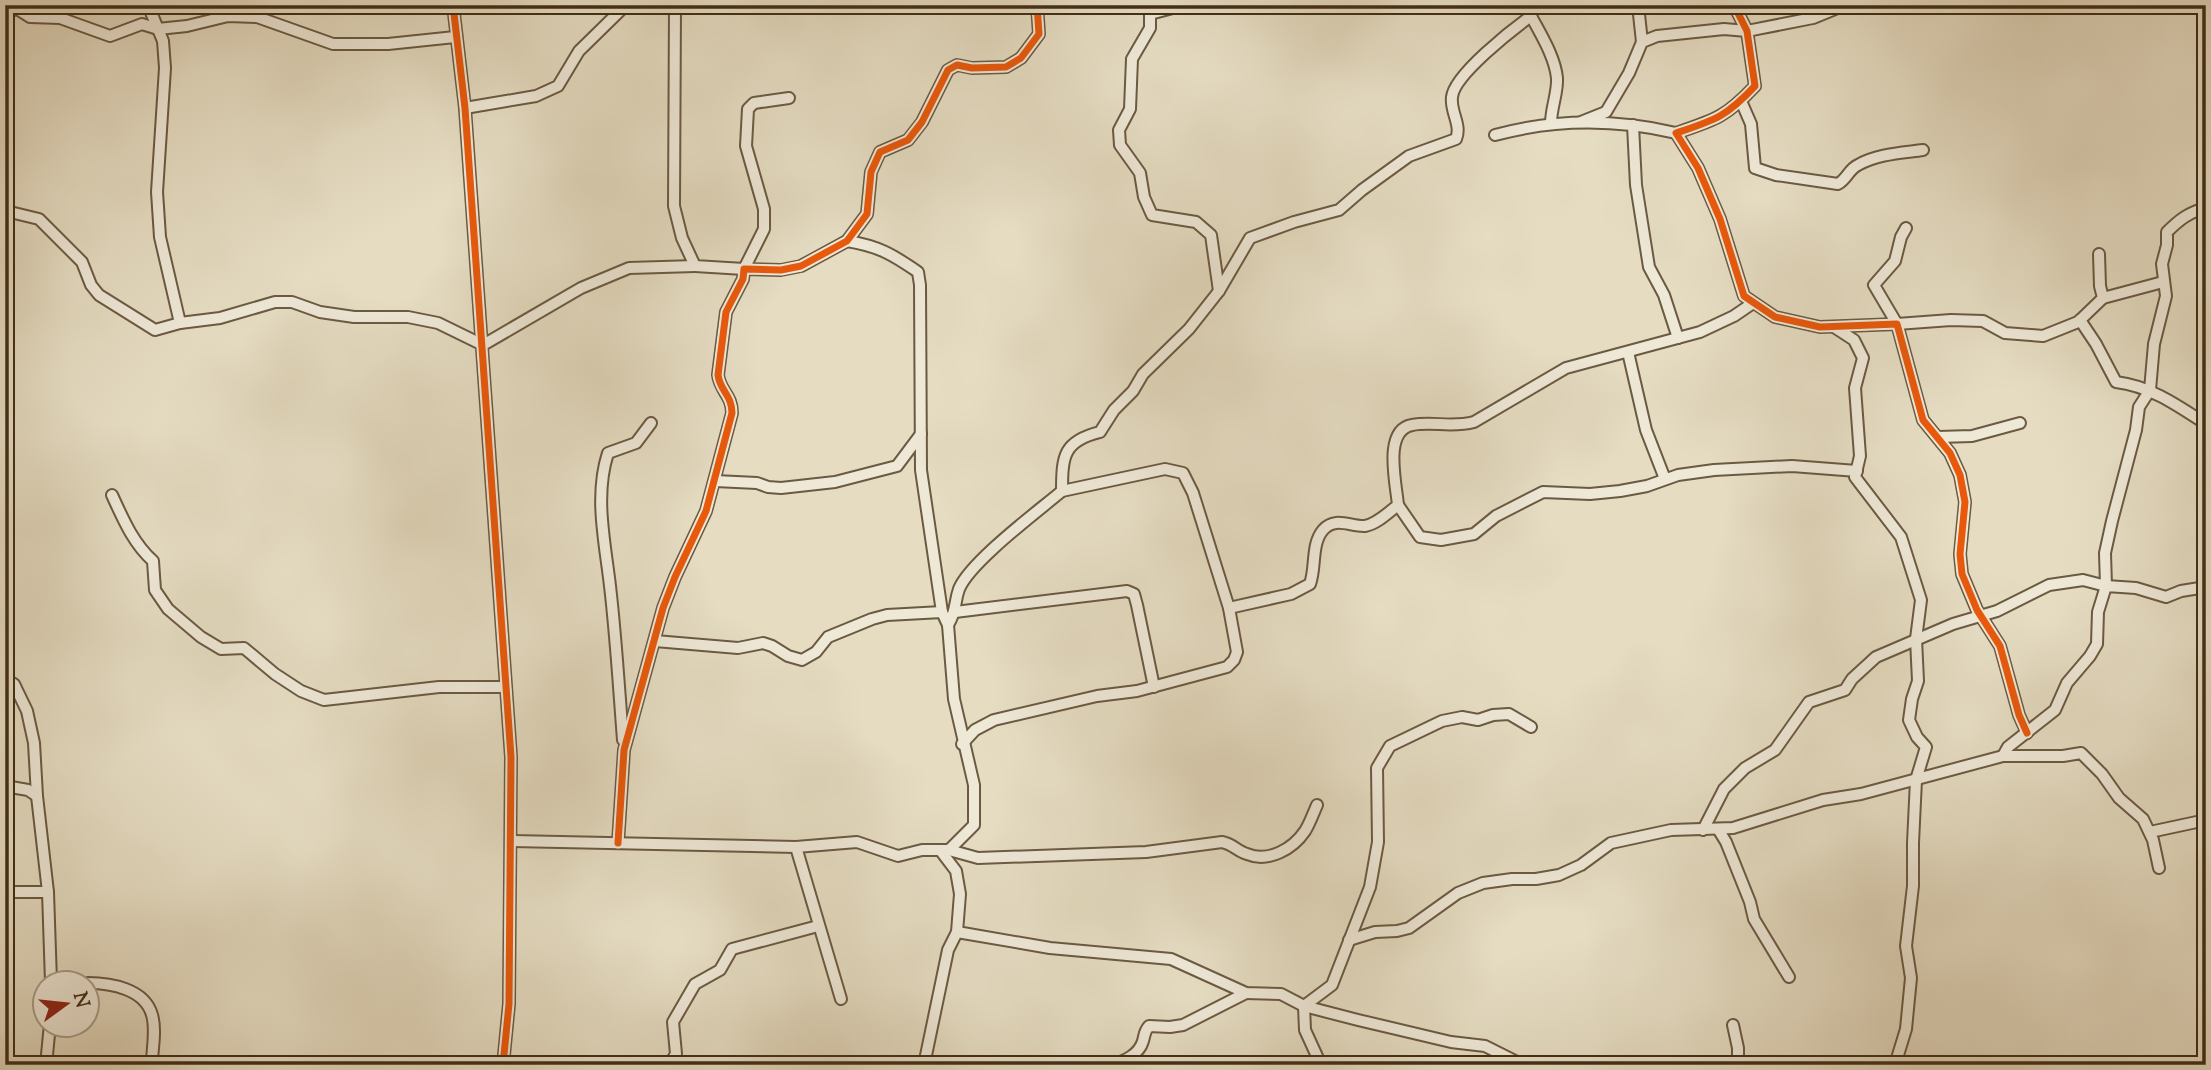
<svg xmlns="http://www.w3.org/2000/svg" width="2211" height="1070" viewBox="0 0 2211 1070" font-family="'Sorts Mill Goudy',serif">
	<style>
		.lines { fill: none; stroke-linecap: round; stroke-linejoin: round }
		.minor-casing { stroke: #6b5a42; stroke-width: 14 }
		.minor { stroke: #eee8d7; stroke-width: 10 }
		.cycleway-casing { stroke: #eee8d7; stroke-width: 11 }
		.cycleway { stroke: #e8590c; stroke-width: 7 }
	</style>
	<rect width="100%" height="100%" fill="#e5dcc2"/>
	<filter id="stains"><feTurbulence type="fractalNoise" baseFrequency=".00286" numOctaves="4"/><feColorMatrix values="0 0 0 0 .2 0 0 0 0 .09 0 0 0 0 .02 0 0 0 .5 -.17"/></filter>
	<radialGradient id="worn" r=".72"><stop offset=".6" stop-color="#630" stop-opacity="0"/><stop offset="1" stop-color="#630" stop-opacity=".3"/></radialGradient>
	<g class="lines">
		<defs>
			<g id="minor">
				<polyline points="148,5 163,41 165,68 157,192 160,237 180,323"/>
				<polyline points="453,5 465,108 511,757 509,1004 503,1065"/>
				<polyline points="675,5 674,206 682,238 695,266 744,269 764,229 764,209 746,146 748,109 754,103 789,98"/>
				<polyline points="1146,5 1150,14 1150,28 1132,59 1130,109 1119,130 1120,145 1140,173 1144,197 1152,215 1196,222 1211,235 1219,291"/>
				<polyline points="1638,5 1642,42"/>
				<path d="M1734,5l13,26 8,55c-29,31 -40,34 -79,47l22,35 22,51 24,77 31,21 45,10 77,-3 26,96 27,33 10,22 5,27 -5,52 2,20 15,36 23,36 19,69 8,18"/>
				<polyline points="5,9 19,10 30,17 60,18 110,36 142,24 158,29 187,26 228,16 257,17 333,44 388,44 455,37"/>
				<polyline points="1150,14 1184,5"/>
				<path d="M1531,16c10,19 24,41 26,62 1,14 -6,30 -6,45"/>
				<path d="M1741,101l10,23 4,44 21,7 62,9c9,-5 11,-15 20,-19 19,-11 43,-12 65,-15"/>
				<polyline points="465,108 536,96 558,86 579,51 626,5"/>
				<polyline points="1581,122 1606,112 1629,73 1642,42 1657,36 1724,29 1747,31 1813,18 1835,9 1835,5"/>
				<polyline points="1633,125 1636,185 1649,267 1664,295 1678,338"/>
				<path d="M1495,135c59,-16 121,-16 181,-2"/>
				<polyline points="5,207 10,212 39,219 82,262 91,285 99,295 155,330 180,323 220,318 275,302 292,302 320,312 354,317 408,317 438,323 483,345 581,288 629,268 695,266"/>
				<polyline points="1906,228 1901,237 1895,261 1874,285 1897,324 1951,320 1983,321 2005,333 2043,336 2078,322 2103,298 2100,286 2099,254"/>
				<path d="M847,241c31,5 45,13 71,31l2,13 1,185 21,142 6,13 6,74 20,86v40l-25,25"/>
				<polyline points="2103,298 2163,282"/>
				<path d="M2080,320l16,24 20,38c34,4 61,23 90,42"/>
				<polyline points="1834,327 1854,340 1863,358 1855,388 1860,456 1855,477 1901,537 1921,600 1916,639 1918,681 1912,699 1909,720 1917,737 1926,747 1916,780 1913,843 1913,886 1906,946 1911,978 1906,1029 1895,1065"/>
				<polyline points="1628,352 1646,430 1665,479"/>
				<polyline points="1938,437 1972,436 2020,423"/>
				<polyline points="715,481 757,483 768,487 781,488 835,482 897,466 921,434"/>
				<path d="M112,495c11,24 21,48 41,66l2,29 13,19 33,28 20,12 23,-1 31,26 26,17 23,9 115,-13h67"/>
				<polyline points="1398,505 1420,537 1441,540 1474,534 1496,516 1543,492 1590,494 1620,491 1647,486 1678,475 1714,470 1792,466 1857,471"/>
				<path d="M1229,608l62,-14 19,-10c6,-16 1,-40 13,-54 12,-14 28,-3 42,-4 12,-2 24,-14 33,-21 -2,-22 -15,-75 14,-80 21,-4 39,3 62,-3l92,-54 134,-36 34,-16 19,-13"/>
				<polyline points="955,612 1127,591 1134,594 1137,605 1154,687"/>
				<path d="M948,625c9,-15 6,-22 11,-36 11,-27 78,-77 103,-98 0,-36 2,-50 38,-59l14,-22 19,-19 10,-17 46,-45 30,-38 31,-53 44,-16 45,-12 23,-20 47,-34 47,-17c6,-14 -6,-27 -4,-42 2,-22 61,-68 79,-81l-2,-11"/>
				<polyline points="655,641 738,648 763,643 772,646 788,656 802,660 816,652 828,637 872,619 887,615 942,612"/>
				<polyline points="5,679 14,684 27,711 34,743 37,796 48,892 51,982"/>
				<path d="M623,740c-4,-51 -7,-103 -13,-154 -5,-44 -16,-90 -2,-133l28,-10 15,-20"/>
				<polyline points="962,744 975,730 994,720 1097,696 1137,691 1227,667 1234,660 1237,652 1229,608 1193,493 1183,473 1165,469 1062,491"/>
				<polyline points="2003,756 2008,747 2055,710 2067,683 2090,656 2097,644 2098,612 2106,586 2136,588 2166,597 2181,591 2206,587"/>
				<polyline points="5,786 28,790 37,796"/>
				<polyline points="1718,829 1726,842 1750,902 1754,919 1789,977"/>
				<path d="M1703,830l21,-41 21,-21 30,-18 34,-48 36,-12 7,-11 24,-22 77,-33 44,-13 52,-26 34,-5 23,6 -1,-33 7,-32 24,-91 3,-23 11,-17 4,-46 12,-48 -4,-32 5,-19v-13c12,-12 22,-20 39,-24"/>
				<polyline points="2150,832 2206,820"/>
				<path d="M512,841l284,6 61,-5 41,14 24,-6h27l29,8 168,-6 76,-10c11,2 15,9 25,12 21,9 46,-5 58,-23 5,-8 8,-17 12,-26"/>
				<path d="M618,843l6,-93 39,-142 12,-31 31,-66 26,-98c0,-18 -12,-22 -14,-38l8,-63 17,-33 1,-10 37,1 20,-4 46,-25 20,-27 4,-42 9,-20 28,-12 14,-18 26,-52 9,-5 15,3 34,-1 15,-9 18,-24 -2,-29"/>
				<polyline points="796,847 841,999"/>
				<polyline points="5,892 48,892"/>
				<polyline points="957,932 1050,948 1171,959 1246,993 1281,994 1304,1006 1358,1020 1451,1042 1485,1046 1523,1065"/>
				<polyline points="1349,940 1375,932 1397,931 1409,928 1458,893 1483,883 1512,879 1536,879 1559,875 1581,865 1611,843 1671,830 1733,828 1823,800 1861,794 2003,756 2063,756 2081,753 2102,774 2119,798 2143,819 2153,840 2159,868"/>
				<path d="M88,983c23,0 57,6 64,32 4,13 1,31 0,44l2,6"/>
				<polyline points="1733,1025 1738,1048 1738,1065"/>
				<polyline points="46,1065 50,1024"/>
				<polyline points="669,1065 676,1054 673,1022 695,984 720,970 732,949 818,926"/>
				<polyline points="924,1065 948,950 957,932 960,894 956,871 940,850"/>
				<path d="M1112,1065c12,-4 27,-10 31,-24 2,-7 1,-9 6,-15l21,1 13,-2 63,-32"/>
				<polyline points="1321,1065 1305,1030 1304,1006 1332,985 1370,887 1378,842 1377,768 1390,746 1442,721 1462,717 1478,720 1493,715 1509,714 1531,727"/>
			</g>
		</defs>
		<use href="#minor" class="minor-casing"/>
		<use href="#minor" class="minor"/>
		<defs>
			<g id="cycleway">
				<polyline points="453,5 465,108 511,757 509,1004 503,1065"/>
				<path d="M1734,5l13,26 8,55c-29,31 -40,34 -79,47l22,35 22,51 24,77 31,21 45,10 77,-3 26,96 27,33 10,22 5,27 -5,52 2,20 15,36 23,36 19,69 8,18"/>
				<path d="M618,843l6,-93 39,-142 12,-31 31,-66 26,-98c0,-18 -12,-22 -14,-38l8,-63 17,-33 1,-10 37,1 20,-4 46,-25 20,-27 4,-42 9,-20 28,-12 14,-18 26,-52 9,-5 15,3 34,-1 15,-9 18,-24 -2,-29"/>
			</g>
		</defs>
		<use href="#cycleway" class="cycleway-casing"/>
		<use href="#cycleway" class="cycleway"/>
	</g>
	<rect width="2211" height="1070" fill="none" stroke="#e5dcc2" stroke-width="28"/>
	<rect x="7" y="7" width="2197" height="1056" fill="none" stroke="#422e17" stroke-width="3.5"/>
	<rect x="14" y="14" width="2183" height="1042" fill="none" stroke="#422e17" stroke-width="2"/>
	<g transform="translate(66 1004) rotate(75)"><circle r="33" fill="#eee8d7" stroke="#a99e8a" stroke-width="2"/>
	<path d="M0-5L12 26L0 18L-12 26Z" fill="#8f2418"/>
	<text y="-10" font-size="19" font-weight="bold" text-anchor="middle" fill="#422e17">N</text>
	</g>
	<rect width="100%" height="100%" filter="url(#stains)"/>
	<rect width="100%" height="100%" fill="url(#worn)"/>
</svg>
